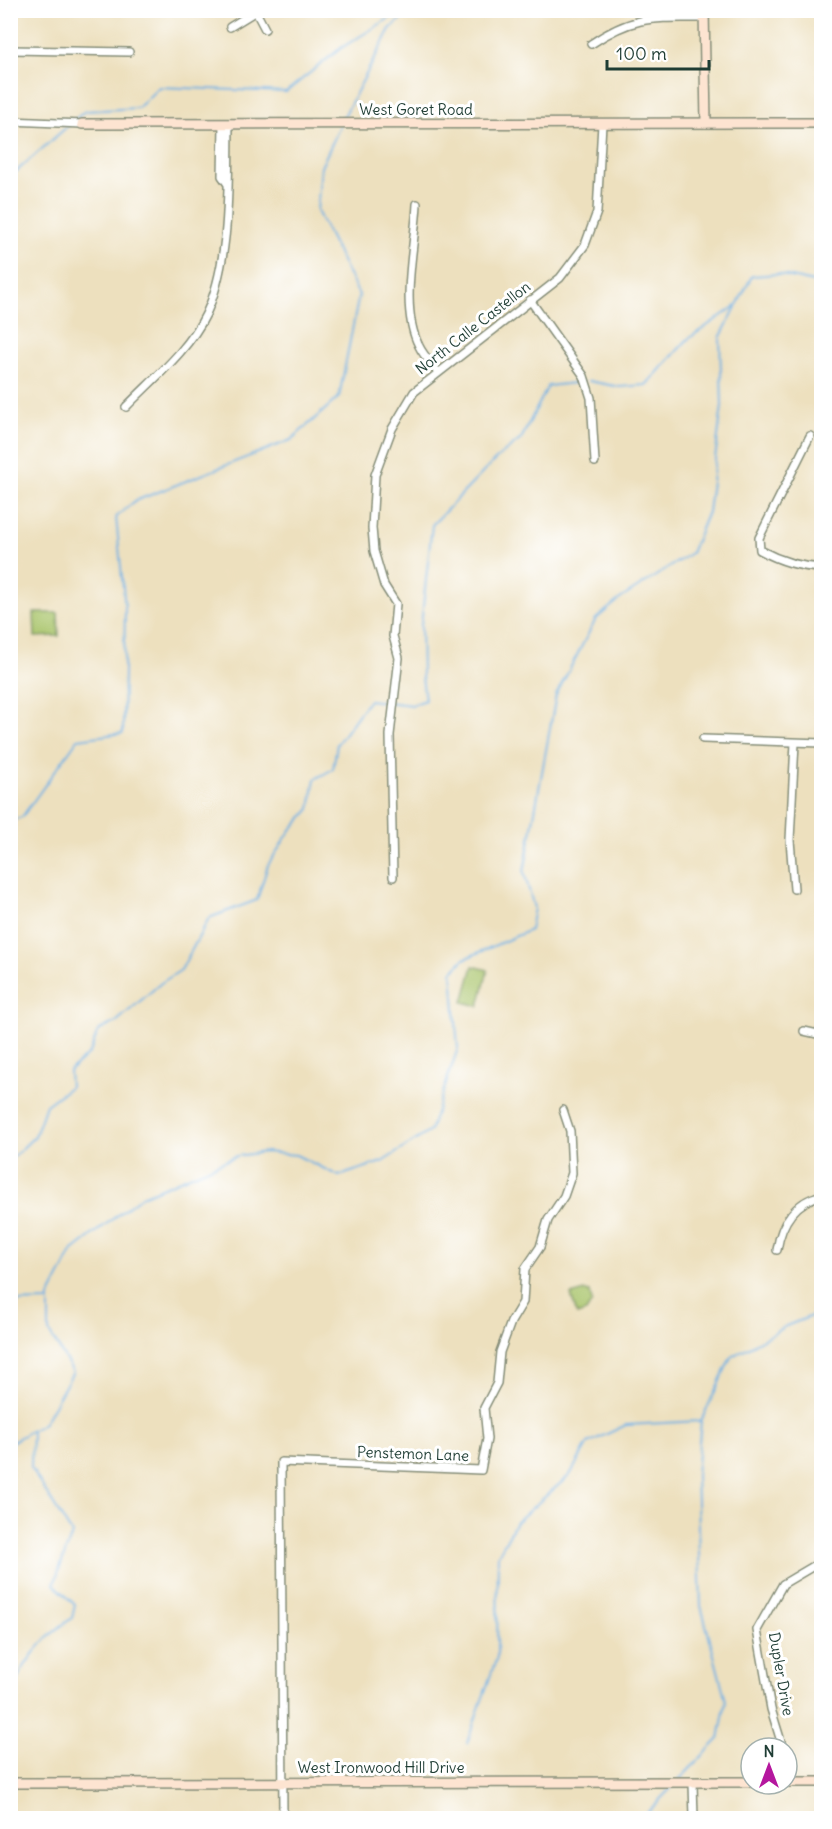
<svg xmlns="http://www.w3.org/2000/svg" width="832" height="1829" viewBox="0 0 832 1829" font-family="Delius,sans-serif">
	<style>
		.green { fill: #a9c46a; stroke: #64804f; stroke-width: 1.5 }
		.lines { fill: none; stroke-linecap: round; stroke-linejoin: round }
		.stream { stroke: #6eb0e3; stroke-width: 2 }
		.street-casing { stroke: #868e79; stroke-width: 10 }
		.secondary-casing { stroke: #868e79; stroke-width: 12 }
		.street { stroke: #fff; stroke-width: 7 }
		.secondary { stroke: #fde4d1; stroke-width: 9 }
		.labels { text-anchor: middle; stroke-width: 6; stroke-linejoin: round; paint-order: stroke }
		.street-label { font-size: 15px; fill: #1f3d34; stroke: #fff }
	</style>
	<rect width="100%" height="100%" fill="#fff"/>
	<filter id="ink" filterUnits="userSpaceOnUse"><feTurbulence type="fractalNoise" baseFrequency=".0167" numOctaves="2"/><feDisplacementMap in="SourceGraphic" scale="12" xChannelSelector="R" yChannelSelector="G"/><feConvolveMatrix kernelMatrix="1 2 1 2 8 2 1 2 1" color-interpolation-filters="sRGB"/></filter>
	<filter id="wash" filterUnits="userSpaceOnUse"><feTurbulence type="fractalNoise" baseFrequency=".008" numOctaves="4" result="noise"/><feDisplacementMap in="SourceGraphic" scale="24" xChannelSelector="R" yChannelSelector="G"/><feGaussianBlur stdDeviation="1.35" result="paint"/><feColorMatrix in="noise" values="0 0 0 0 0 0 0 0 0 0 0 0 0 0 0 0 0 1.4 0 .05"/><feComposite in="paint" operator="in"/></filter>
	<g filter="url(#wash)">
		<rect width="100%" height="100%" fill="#ede0be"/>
		<g class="green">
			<polygon points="34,613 58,613 59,636 35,637"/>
			<polygon points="473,966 488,970 479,1006 463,1002"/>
			<polygon points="585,1291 590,1292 592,1302 586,1312 577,1315 571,1295"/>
		</g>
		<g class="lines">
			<g class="stream">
				<polyline points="342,120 390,29 411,10"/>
				<polyline points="73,121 85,111 138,108 159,87 286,92 341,48 403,10"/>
				<polyline points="10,177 69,125"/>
				<polyline points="589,381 620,387 646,385 688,339 737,305"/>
				<polyline points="10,821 22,817 78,739 123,733 125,608 116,517 135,501 291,440 339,397 359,295 317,211 321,167 340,126"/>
				<polyline points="10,1160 35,1136 46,1105 70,1087 69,1071 90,1053 98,1031 116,1022 161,983 181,970 209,918 257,900 268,865 290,831 310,809 315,779 333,769 337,744 369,700 412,705 425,700 422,677 421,625 432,525 496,459 521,439 548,386 583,382"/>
				<polyline points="10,1302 49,1301"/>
				<polyline points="10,1443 44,1423 73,1372 49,1332 49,1297 73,1250 142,1196 237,1156 265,1152 296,1155 339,1176 382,1162 430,1131 458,1048 452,972 464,959 530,930 534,908 524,872 556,695 596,619 620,599 691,553 708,512 722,406 720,338 752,276 778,274 822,284"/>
				<path d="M10,1699c9,-34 34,-62 62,-81l3,-13 -21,-21 18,-50 -41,-66 1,-36"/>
				<polyline points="467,1743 497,1657 498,1555 516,1522 570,1475 588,1443 626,1425 701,1421"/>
				<polyline points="679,1780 719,1739 726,1701 701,1606 696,1475 701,1421 731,1357 786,1326 822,1312"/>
				<polyline points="642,1818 673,1786"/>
			</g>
		</g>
	</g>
	<g filter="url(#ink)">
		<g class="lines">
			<defs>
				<g id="street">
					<polyline points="255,10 265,29"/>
					<polyline points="230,27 256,11"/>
					<path d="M591,44c43,-29 63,-26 113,-26"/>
					<polyline points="10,50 129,52"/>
					<polyline points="10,121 82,124"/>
					<polyline points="223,125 222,176 227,183"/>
					<path d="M417,204c-2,43 -18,103 2,142 4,9 13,18 19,26"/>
					<polyline points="530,300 584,376 591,398 595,462"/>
					<path d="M126,407c27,-28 63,-57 80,-93 25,-54 22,-130 23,-189"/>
					<path d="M810,436l-51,102 1,12c20,11 39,17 62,18"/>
					<polyline points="703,739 822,743"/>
					<polyline points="393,877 390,735 399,658 393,636 396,604 384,585 374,551 372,528 375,475 392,429 414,392 560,278 585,245 597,212 602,124"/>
					<polyline points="794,889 790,840 795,743"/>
					<polyline points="804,1031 822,1035"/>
					<path d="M777,1250c4,-26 17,-48 45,-55"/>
					<polyline points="783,1748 771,1709 757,1630 783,1584 822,1561"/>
					<polyline points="787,1759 794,1782"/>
					<polyline points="693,1783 694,1818"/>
					<polyline points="283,1818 281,1462 481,1470 487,1439 484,1408 497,1383 500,1352 511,1322 523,1302 525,1269 540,1247 548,1220 564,1196 572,1173 570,1131 563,1110"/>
				</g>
				<g id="secondary">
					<polyline points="704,10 706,123"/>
					<polyline points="82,124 822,123"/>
					<polyline points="787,1782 822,1782"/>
					<polyline points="10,1783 751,1782"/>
				</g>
			</defs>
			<use href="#street" class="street-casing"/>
			<use href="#secondary" class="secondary-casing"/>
			<use href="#street" class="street"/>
			<use href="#secondary" class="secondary"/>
		</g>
	</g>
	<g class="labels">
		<g class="street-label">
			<text x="416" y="115">West Goret Road</text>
			<text transform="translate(473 328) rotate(-38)" y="5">North Calle Castellon</text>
			<text transform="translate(413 1454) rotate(2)" y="5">Penstemon Lane</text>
			<text transform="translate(781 1674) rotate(80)" y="5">Dupler Drive</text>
			<text x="381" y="1773">West Ironwood Hill Drive</text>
		</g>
	</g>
	<rect width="832" height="1829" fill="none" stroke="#fff" stroke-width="36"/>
	<g transform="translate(769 1766)"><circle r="28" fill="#ffffff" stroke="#a5b1ae" stroke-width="1.5"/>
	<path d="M0-4.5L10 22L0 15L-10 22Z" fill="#b5179e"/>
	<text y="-9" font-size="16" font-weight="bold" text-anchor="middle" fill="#1f3d34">N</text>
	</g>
	<path d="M607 60v9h102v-9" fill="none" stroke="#1f3d34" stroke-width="3"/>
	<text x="616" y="60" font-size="18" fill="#1f3d34" stroke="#ffffff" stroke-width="4.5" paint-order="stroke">100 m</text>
</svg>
